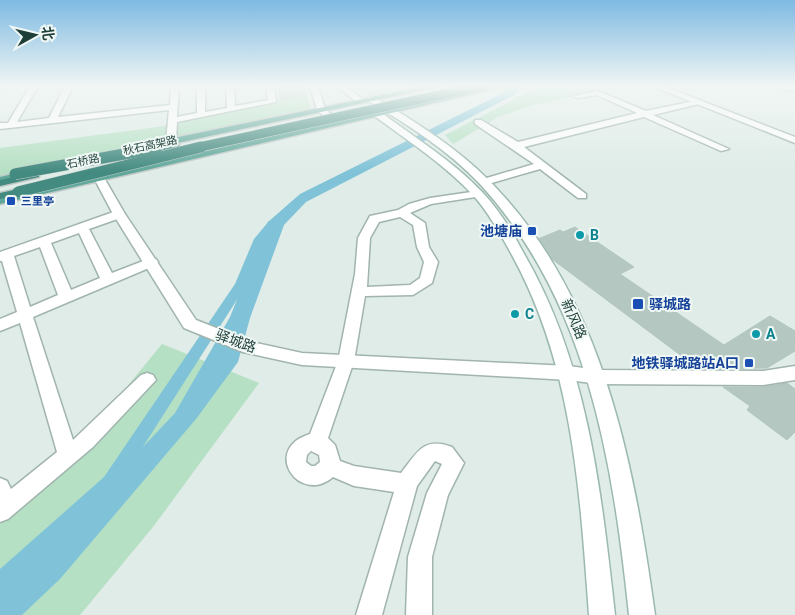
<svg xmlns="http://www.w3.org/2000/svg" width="795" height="615" viewBox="0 0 795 615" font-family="Roboto,'Noto Sans SC',sans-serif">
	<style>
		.green { fill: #b5e0c4 }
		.water { fill: #80c3d8 }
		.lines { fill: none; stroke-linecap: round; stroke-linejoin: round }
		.canal { fill: #80c3d8; fill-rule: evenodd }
		.building { fill: #b4c7c1; stroke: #b1c6bf }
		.minor-casing { stroke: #a1b4af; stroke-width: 3 }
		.tertiary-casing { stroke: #a1b4af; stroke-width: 3 }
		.secondary-casing { stroke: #9cb9b1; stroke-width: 3 }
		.primary-casing { stroke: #c0c9c7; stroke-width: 3 }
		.trunk-casing { stroke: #c0c9c7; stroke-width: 3 }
		.minor { fill: #fff; fill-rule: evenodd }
		.tertiary { fill: #fff; fill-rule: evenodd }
		.secondary { fill: #fff; fill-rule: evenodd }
		.primary { fill: #5fa79a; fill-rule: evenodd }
		.trunk { fill: #438a80; fill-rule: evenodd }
		.trunk-bridge-far1-casing { stroke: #c0c9c7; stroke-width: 10; stroke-linecap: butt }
		.trunk-bridge-casing { stroke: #c0c9c7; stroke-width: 12; stroke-linecap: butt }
		.trunk-bridge-far1 { stroke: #438a80; stroke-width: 9 }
		.trunk-bridge { stroke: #438a80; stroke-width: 11 }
		.transit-dot { fill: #1a4fb4; stroke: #f0f8f5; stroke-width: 2 }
		.culture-dot { fill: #0f9aa8; stroke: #f0f8f5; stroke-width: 2 }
		.labels { text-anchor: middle; stroke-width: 4; stroke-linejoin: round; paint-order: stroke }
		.far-street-label { font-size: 11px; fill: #1e3e38; stroke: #f0f8f5 }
		.far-transit-label { font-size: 11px; font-weight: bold; fill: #164399; stroke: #f0f8f5; text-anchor: start }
		.transit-label { font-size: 14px; font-weight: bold; fill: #164399; stroke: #f0f8f5; text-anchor: end }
		.culture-label { font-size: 14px; font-weight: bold; fill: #0d838f; stroke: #f0f8f5; text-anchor: start }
		.street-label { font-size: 14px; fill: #1e3e38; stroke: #f0f8f5 }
	</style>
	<rect width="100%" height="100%" fill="#dfece7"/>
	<g class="green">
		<polygon points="363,86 419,86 369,96 354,88"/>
		<polygon points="540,86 624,86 533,105 498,117 453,144 445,135"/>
		<polygon points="307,96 312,112 0,176 0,148 172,125 173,120 280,99"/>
		<polygon points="162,344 259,383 153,527 80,615 0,615 0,500 98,422"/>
	</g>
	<polygon class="water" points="504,86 519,86 519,89 514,95 306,202 284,225 250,318 238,362 196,419 60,579 22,615 0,615 0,591 35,561 175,413 230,317 268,222 300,194 505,92"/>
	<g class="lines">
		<polygon class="canal" points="273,220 278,223 264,240 247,284 116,489 7,590 0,593 0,569 104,477 235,284 254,239 269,221"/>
	</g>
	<g class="building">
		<polygon points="278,86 302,86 307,96 280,99"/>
		<polygon points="575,227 634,267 620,274 724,345 770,316 795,331 795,351 767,368 699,369 552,259 538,239 560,230 563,232"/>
		<polygon points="787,383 795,389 795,432 787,440 747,410 750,406 723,387 763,387"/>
	</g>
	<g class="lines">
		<defs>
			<g id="minor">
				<polygon points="30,86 38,86 17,122 49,118 65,86 73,86 58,117 170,105 171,86 179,86 177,117 197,113 197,86 205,86 205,112 227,108 226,86 234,86 235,106 268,100 266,86 274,86 276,102 177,122 176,141 171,144 166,141 169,110 0,129 0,123 8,123"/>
				<polygon points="779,86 795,87 795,91 780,88"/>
				<polygon points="598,91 646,111 699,100 699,104 653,115 729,149 721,151 644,117 524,147 586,194 586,198 578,198 540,169 488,184 480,184 480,180 534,164 475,124 475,120 481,120 518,142 637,113 597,95 577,98 573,96"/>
				<path d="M478,191l4,1v4l-51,8 -21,9 15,10 4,24 9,15 -6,21 -19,12 -48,1 -11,65 -26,77 7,7 5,16 14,5 47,7c16,-20 22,-37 51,-26l12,16 -16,32 -16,62v58h-26l2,-58 19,-64 15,-29 -7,-3 -18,25 -35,129h-26l38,-123 -40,-6 -21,-9c-34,29 -72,-28 -23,-43l28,-73 17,-87 3,-36 12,-22 28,-6 11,-6 21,-6zM400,217l13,8 4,22 7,15 -4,16 -10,7 -43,2 3,-49 9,-16zM311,451l8,4 1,7 -5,4h-4l-5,-4 1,-7z"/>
				<path d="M119,210l6,4 -2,3 -34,12 23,44 39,-15 5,1 2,3 -2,3 -123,52 40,123 68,-65 6,-2 6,2 3,5 -63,67 -85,72 -8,3v-44l7,3 4,8 46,-37 -37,-129 -20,8v-12l17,-7 -15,-51h-2v-9zM79,233l21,45 -29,12 -20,-47zM40,247l18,48 -28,12 -16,-51z"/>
			</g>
			<g id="tertiary">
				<polygon points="0,86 6,86 0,90"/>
				<polygon points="310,86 318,86 325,109 337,119 337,123 331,123 317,110"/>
				<polygon points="336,86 345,86 365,101 358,103"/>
				<polygon points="652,86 663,86 795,137 795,143"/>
				<polygon points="89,170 103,176 125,214 196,320 252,342 302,353 569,366 598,370 763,371 795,366 795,380 763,385 598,384 569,380 302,365 243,352 184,328 113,214 95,180 84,173"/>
			</g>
			<g id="secondary">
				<path d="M368,97h6c35,21 71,43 102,71 124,114 157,288 179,447h-26c-16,-153 -41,-313 -149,-431 -32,-34 -72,-59 -112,-83z"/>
				<path d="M373,111h6c35,26 74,50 104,82 16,17 29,38 40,59 65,111 78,238 92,363h-26c-9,-123 -16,-249 -77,-360 -11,-20 -23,-42 -39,-60 -29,-31 -66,-55 -100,-80z"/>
			</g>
			<g id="primary">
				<polygon points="426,86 441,86 140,151 135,148 140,145"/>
				<polygon points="493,86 507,86 0,204 0,198"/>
				<polygon points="30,170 34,171 34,175 0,183 0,177"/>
			</g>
			<g id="trunk">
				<polygon points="176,142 179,143 179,147 143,155 138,152"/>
				<polygon points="35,172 39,173 39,177 0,186 0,180"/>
				<polygon points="18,189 22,190 22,194 0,199 0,193"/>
			</g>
		</defs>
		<use href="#minor" class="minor-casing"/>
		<use href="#tertiary" class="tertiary-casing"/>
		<use href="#secondary" class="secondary-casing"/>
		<use href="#primary" class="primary-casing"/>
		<use href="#trunk" class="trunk-casing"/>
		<use href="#minor" class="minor"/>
		<use href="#tertiary" class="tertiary"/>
		<use href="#secondary" class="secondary"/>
		<use href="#primary" class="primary"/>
		<use href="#trunk" class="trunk"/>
		<defs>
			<polyline id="trunk-bridge-far1" points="195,148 481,86"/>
			<g id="trunk-bridge">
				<polyline points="15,174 157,148"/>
				<polyline points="18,192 201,147"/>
			</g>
		</defs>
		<use href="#trunk-bridge-far1" class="trunk-bridge-far1-casing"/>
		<use href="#trunk-bridge" class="trunk-bridge-casing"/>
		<use href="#trunk-bridge-far1" class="trunk-bridge-far1"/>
		<use href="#trunk-bridge" class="trunk-bridge"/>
	</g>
	<linearGradient id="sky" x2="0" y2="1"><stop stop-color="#7ebae2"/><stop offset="0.5" stop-color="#f1f6f4"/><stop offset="1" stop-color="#f1f6f4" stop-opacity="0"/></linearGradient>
	<rect width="795" height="172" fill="url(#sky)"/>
	<g class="transit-dot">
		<rect x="6" y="196" width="10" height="10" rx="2.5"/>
		<rect x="527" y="226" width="10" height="10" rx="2.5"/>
		<rect x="632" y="298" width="12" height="12" rx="2.5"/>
		<rect x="744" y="358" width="10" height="10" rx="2.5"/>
	</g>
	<g class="culture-dot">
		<circle cx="580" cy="235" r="5"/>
		<circle cx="515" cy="314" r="5"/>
		<circle cx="756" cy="334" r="5"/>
	</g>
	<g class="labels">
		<g class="far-street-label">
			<text transform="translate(150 145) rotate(-12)" y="4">秋石高架路</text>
			<text transform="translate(83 161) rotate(-12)" y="4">石桥路</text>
		</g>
		<g class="far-transit-label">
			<text x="21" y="205">三里亭</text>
		</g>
		<g class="transit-label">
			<text x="522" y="236">池塘庙</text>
			<text x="649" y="309" text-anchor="start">驿城路</text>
			<text x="739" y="368">地铁驿城路站A口</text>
		</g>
		<g class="culture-label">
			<text x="590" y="240">B</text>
			<text x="525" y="319">C</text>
			<text x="766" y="339">A</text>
		</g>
		<g class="street-label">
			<text transform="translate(574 319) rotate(66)" y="5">新风路</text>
			<text transform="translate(236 341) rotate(20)" y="5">驿城路</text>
		</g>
	</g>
	<g transform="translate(35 35) rotate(82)" stroke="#f0f8f5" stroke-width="4" paint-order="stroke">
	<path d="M0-4L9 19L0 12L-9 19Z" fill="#1e3e38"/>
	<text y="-8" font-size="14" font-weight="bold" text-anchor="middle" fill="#1e3e38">北</text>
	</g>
</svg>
